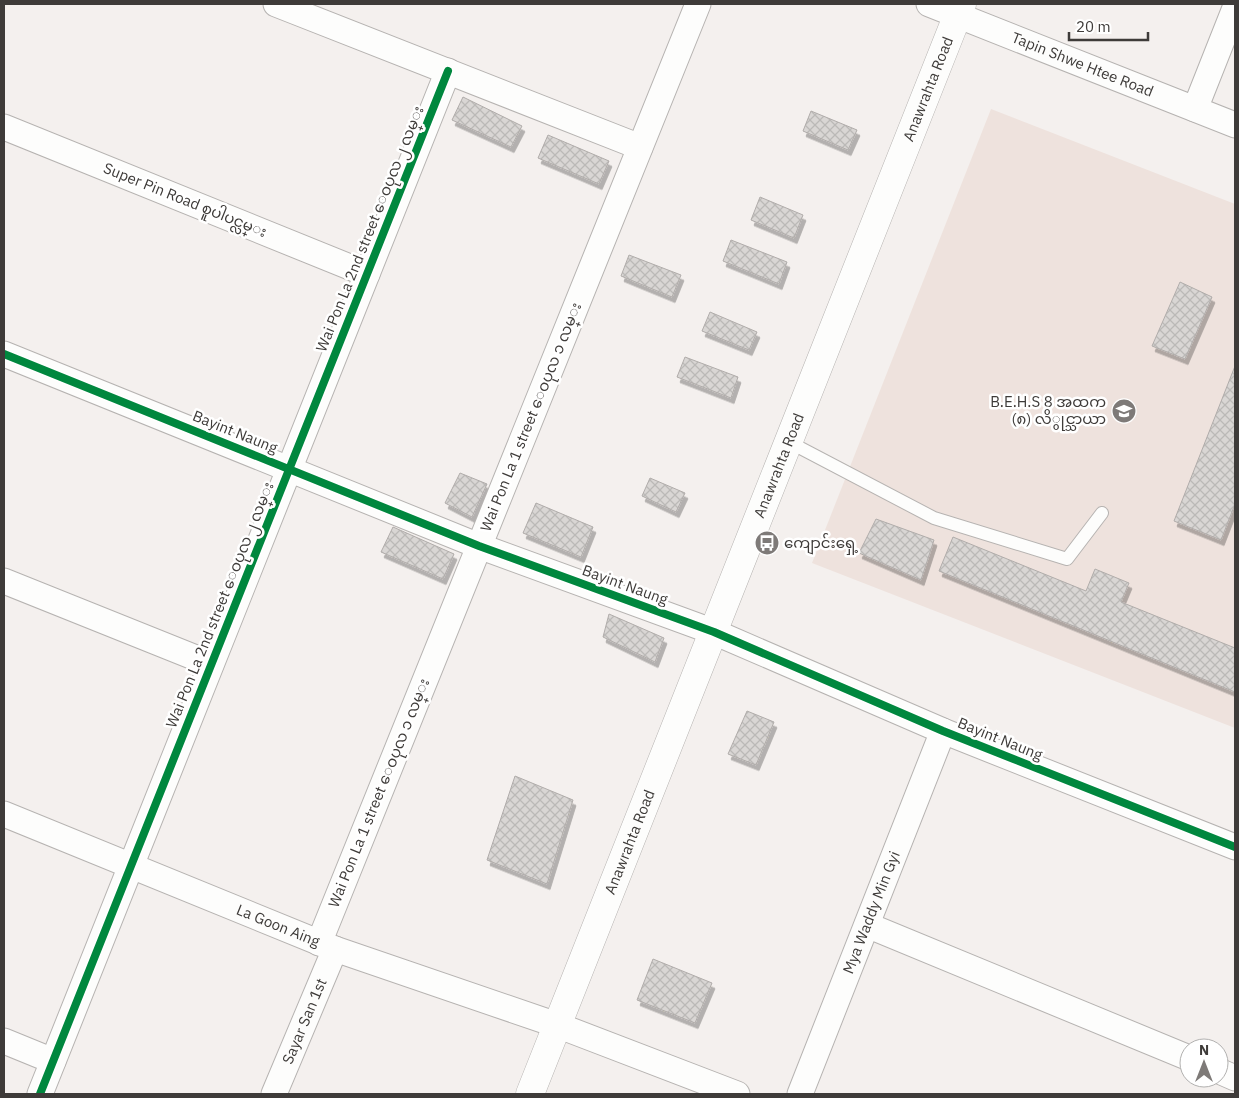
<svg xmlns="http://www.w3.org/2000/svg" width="1239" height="1098" viewBox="0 0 1239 1098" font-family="'IBM Plex Sans','Noto Sans Myanmar',sans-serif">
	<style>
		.built { fill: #eee2dd }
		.building { fill: url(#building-cross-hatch); stroke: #b0acaa; filter: url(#shadow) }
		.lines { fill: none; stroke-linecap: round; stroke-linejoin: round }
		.service-casing { stroke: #b6b3b1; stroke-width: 14 }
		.minor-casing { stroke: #b6b3b1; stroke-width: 27 }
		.secondary-casing { stroke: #b6b3b1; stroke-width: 29 }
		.service { stroke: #fdfdfc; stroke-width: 12 }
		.minor { stroke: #fdfdfc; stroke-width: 25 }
		.secondary { stroke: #fdfdfc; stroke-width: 28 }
		.cycleway-casing { stroke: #fff; stroke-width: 11 }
		.cycleway { stroke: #00873e; stroke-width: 8 }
		.labels { text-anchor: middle; stroke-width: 5; stroke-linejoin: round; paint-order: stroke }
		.street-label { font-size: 15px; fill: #3e3b39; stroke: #fff }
		.poi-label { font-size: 15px; fill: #3e3b39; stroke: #fff; text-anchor: end }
	</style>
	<defs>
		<pattern id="building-cross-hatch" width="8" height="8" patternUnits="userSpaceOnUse" patternTransform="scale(1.25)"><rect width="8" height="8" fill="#d9d6d4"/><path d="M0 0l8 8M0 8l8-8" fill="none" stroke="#bbb9b7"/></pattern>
		<filter id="shadow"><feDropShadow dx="3" dy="5.5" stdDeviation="0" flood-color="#0004"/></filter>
	</defs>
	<rect width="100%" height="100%" fill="#f4f0ee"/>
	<polygon class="built" points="991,109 1235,204 1235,728 812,563"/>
	<g class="building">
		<polygon points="463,97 522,126 511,147 452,120"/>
		<polygon points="811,111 857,130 848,150 803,131"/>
		<polygon points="548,135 609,161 599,184 538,158"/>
		<polygon points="760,197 803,215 794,238 751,220"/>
		<polygon points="731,240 787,262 779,284 723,261"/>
		<polygon points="629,255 681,275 672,297 621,276"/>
		<polygon points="1180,282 1212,297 1185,359 1152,346"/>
		<polygon points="710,312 757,332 749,350 702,331"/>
		<polygon points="685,357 738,377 731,398 677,377"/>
		<polygon points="1235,366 1235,504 1221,540 1174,521"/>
		<polygon points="460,473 487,484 472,517 445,503"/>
		<polygon points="650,478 685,493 676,512 642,496"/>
		<polygon points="536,503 593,527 581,557 523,533"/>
		<polygon points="876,519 934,540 921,580 859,553"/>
		<polygon points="393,527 454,554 443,579 381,552"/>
		<polygon points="953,537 1086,591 1095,569 1129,583 1121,602 1235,648 1235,692 939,571"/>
		<polygon points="609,614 664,638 655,662 603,637"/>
		<polygon points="747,711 774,722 756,765 728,754"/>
		<polygon points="515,776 573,800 547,884 487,860"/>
		<polygon points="653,959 712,983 695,1023 637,1000"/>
	</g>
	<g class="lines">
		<defs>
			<polyline id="service" points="789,442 934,518 1067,559 1102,513"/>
			<g id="minor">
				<polyline points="276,4 640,147"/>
				<path id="s1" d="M929,4l306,121"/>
				<polyline points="1195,109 1235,8"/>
				<polyline points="4,127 367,274"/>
				<polyline points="4,354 479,546 714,632 943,731 1235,847"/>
				<polyline points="4,581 211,664"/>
				<path id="s2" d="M4,814l331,135 222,76 180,69"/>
				<polyline points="867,925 1189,1058"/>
				<polyline points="319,943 698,4"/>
				<polyline points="4,1041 53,1061"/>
				<polyline points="1219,1071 1235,1078"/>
				<polyline points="40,1094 448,71"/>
				<path id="s3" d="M274,1094l61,-145"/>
				<path id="s4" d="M800,1094l143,-363"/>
			</g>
			<g id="secondary">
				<path id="s5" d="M530,1094l432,-1090"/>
			</g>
		</defs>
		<use href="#service" class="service-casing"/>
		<use href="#minor" class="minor-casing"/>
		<use href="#secondary" class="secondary-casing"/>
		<use href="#service" class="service"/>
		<use href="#minor" class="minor"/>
		<use href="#secondary" class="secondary"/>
		<defs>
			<g id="cycleway">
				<polyline points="4,354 479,546 714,632 943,731 1235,847"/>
				<polyline points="40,1094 448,71"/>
			</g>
		</defs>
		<use href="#cycleway" class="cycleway-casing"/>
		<use href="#cycleway" class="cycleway"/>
	</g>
	<defs>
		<symbol id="school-disc" viewBox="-11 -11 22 22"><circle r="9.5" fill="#7e7a78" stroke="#fff"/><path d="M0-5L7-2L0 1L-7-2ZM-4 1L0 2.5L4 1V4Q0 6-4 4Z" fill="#fff"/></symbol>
		<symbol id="bus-disc" viewBox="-11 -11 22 22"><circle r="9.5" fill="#7e7a78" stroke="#fff"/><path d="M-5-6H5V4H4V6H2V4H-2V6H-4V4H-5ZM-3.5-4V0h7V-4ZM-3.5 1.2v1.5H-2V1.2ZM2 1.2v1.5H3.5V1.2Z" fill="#fff"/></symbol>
	</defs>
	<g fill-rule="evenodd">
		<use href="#school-disc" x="1110" y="397" width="28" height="28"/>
		<use href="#bus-disc" x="753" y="529" width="28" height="28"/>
	</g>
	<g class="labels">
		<g class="street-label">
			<text dy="5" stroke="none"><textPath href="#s1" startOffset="165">Tapin Shwe Htee Road</textPath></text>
			<text dy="5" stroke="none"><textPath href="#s5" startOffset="1081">Anawrahta Road</textPath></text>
			<text transform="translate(185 200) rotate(22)" y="5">Super Pin Road စူပါပင္လမ္း</text>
			<text transform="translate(370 229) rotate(-68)" y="5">Wai Pon La 2nd street ေဝပုလ ၂ လမ္း</text>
			<text transform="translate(531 417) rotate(-68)" y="5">Wai Pon La 1 street ေဝပုလ ၁ လမ္း</text>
			<text transform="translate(235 432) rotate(22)" y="5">Bayint Naung</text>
			<text dy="5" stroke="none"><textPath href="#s5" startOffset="676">Anawrahta Road</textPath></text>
			<text transform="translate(625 585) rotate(20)" y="5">Bayint Naung</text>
			<text transform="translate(220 605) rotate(-68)" y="5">Wai Pon La 2nd street ေဝပုလ ၂ လမ္း</text>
			<text transform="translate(1000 739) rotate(22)" y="5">Bayint Naung</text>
			<text transform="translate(379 793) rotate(-68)" y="5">Wai Pon La 1 street ေဝပုလ ၁ လမ္း</text>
			<text dy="5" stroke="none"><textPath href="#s5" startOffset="271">Anawrahta Road</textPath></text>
			<text dy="5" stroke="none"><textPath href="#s4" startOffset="195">Mya Waddy Min Gyi</textPath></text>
			<text dy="5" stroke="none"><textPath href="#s2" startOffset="296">La Goon Aing</textPath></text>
			<text dy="5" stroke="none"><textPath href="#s3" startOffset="79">Sayar San 1st</textPath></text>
		</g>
		<g class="poi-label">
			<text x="1106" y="407">B.E.H.S 8 အထက<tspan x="1106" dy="17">(၈) လိွုင္သာယာ</tspan></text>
			<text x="784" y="548" text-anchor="start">ကျောင်းရှေ့</text>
		</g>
	</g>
	<rect width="1239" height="1098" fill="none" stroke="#3e3b39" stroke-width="10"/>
	<g transform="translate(1204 1063)"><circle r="24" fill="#ffffff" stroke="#b2b1b0"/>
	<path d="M0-4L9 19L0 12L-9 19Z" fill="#7e7a78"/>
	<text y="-8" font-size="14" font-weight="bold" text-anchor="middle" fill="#3e3b39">N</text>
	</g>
	<path d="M1069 32v8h79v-8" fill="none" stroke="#3e3b39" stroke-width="2.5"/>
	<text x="1076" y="32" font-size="15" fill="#3e3b39" stroke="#ffffff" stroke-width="4" paint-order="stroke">20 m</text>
</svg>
